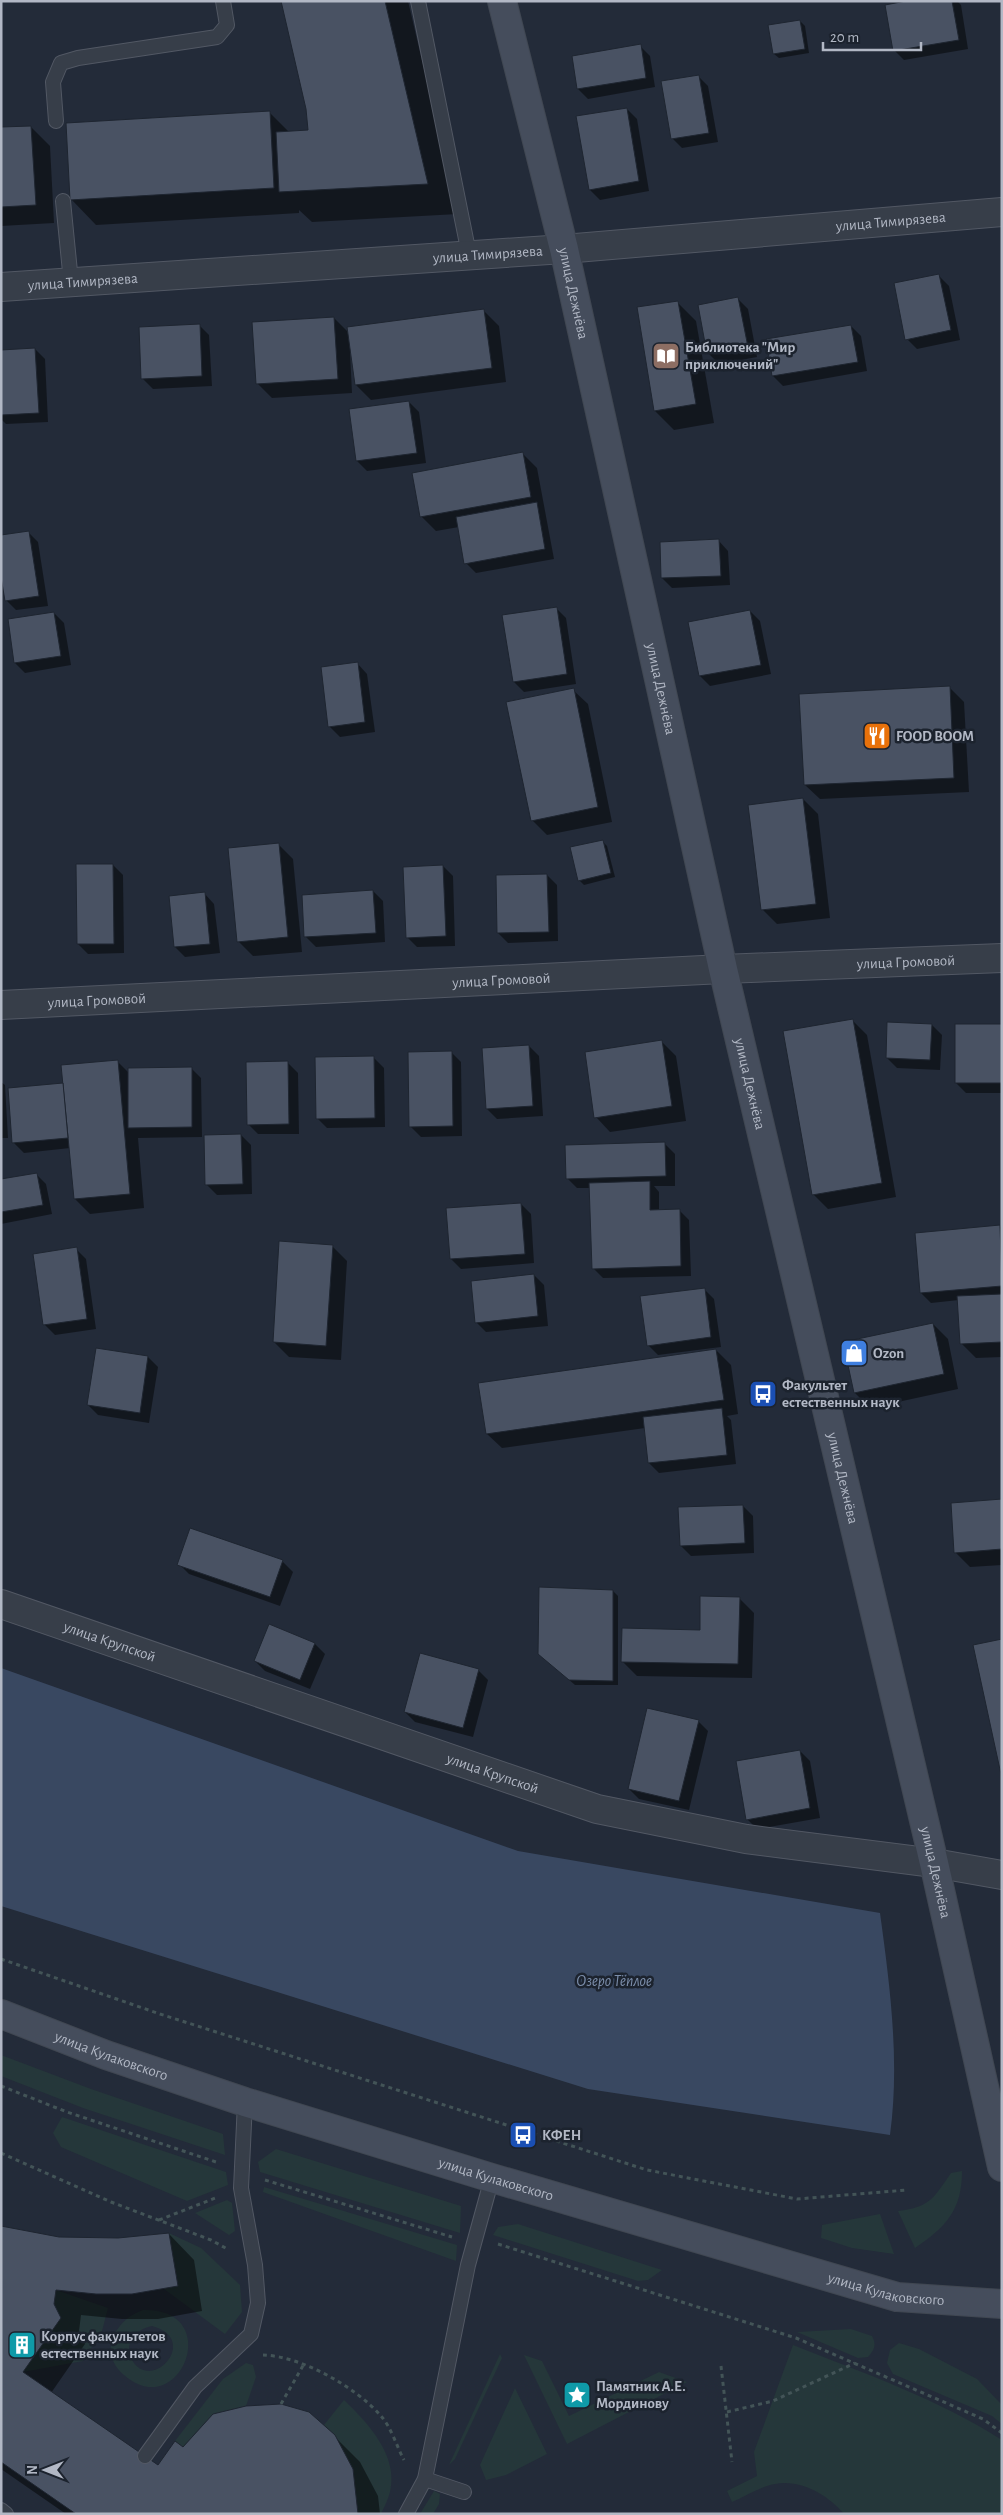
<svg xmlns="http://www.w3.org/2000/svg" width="1003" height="2515" viewBox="0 0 1003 2515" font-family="'Alegreya Sans',sans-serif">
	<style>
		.green { fill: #25373a; fill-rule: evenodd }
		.water { fill: #394861 }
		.shadow { fill: #0007 }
		.building { fill: #495263; stroke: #1e2530 }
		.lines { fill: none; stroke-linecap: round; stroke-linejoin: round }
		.service-casing { stroke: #525864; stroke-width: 16 }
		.minor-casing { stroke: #525864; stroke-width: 30 }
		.tertiary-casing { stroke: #525864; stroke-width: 30 }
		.secondary-casing { stroke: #404752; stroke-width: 30 }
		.path { stroke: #435457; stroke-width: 3; stroke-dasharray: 4 4; stroke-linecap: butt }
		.service { stroke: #373e49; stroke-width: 14 }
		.minor { stroke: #373e49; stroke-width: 28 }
		.tertiary { stroke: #373e49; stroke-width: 28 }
		.secondary { stroke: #454d5c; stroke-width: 28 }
		.labels { text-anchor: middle; stroke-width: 5; stroke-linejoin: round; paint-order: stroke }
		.street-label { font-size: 15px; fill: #b2b8c5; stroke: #1c232e }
		.poi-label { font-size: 15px; font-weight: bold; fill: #b2b8c5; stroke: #1c232e; text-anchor: start }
		.water-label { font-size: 16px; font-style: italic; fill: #7c8eab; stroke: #1c232e }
	</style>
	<rect width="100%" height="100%" fill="#232b39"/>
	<g class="green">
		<polygon points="1,2055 91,2089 223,2134 225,2155 83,2108 1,2076"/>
		<polygon points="62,2117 226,2172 228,2185 187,2201 61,2147 53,2133"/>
		<polygon points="276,2149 461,2206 460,2233 260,2172 258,2162"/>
		<path d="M962,2171c0,39 -16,56 -47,77l-17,-37c32,-4 35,-12 53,-38z"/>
		<polygon points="264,2187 457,2245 456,2261 263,2192"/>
		<polygon points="227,2200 232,2203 235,2231 229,2235 195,2213"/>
		<polygon points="880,2214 894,2254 852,2248 821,2238 822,2225"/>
		<polygon points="518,2224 662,2270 648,2280 638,2281 493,2235 498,2227"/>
		<polygon points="169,2233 201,2248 240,2285 242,2312 225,2334 164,2289 178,2285"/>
		<polygon points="56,2290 108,2308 102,2331 83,2361 23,2372 61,2318 54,2304"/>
		<path d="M143,2310c83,-2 37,114 -19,65 -27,-23 -8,-56 19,-65zM152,2326c49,13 0,68 -20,34 -9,-17 4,-31 20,-34z"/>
		<path d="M851,2329l21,7c5,9 2,14 -4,21l-10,1 -61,-26z"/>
		<polygon points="899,2343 919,2349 977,2379 1002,2405 1002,2424 992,2416 893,2374 887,2363 890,2350"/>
		<path d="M793,2345c71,28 145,54 209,95v74h-158c-16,-19 -43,-35 -69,-30 -14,2 -29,12 -43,18l-5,-11 30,-15 -3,-24z"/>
		<polygon points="500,2354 502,2358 455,2459 449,2465"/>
		<polygon points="524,2355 542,2361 569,2416 659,2372 687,2382 567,2444"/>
		<polygon points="246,2363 253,2365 256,2377 246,2406 213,2414 183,2447 175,2441 223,2379"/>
		<polygon points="515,2388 547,2454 506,2475 486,2480 480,2465"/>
		<path d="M344,2400c24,23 55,56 46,92 -2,8 -6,15 -9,22h-23l-5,-45 -29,-44z"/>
		<polygon points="434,2491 440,2494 439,2504 433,2514 420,2514"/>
	</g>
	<path class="water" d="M1,1668l517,183 362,62c10,73 20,149 10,222l-302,-46 -587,-183z"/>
	<g class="shadow">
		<polygon points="282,1 408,1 458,214 312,222 299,210 299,213 96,225 71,199 270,113 289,132 309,131 307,109"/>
		<polygon points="914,1 957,1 961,5 968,49 904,60 894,50"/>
		<polygon points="800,21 805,26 809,53 779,58 774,54"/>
		<polygon points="640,46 650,56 655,87 588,99 578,89"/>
		<polygon points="698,76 708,86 718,142 682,148 672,138"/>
		<polygon points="627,109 637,119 649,191 600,200 590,190"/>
		<polygon points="31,127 50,146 54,223 1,226 1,129"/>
		<polygon points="939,276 949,286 960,340 917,349 907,339"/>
		<polygon points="738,299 748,309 757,357 719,364 709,354 700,306"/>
		<polygon points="677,302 696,321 714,423 674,430 655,411"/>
		<polygon points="484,311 499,326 506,382 371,400 356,385 352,351 350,351 352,393 272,398 257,383 334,318 350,334"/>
		<polygon points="199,325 209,335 212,386 153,389 143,379 140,328"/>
		<polygon points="851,326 861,336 867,371 783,386 773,376"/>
		<polygon points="35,349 45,359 48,422 6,424 1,419 1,351"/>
		<polygon points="409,402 419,412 426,463 367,471 357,461"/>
		<polygon points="523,454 537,468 554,559 476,573 466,563 459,527 436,531 421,516"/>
		<polygon points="28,532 38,542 48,606 16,610 6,600"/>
		<polygon points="718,540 728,551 730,585 672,588 662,578"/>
		<polygon points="556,608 566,618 576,684 524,692 514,682"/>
		<polygon points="750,611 760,621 771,674 710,686 700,676 690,623"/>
		<polygon points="54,613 64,623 71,665 25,673 15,663"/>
		<polygon points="357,663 367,674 375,732 340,737 330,727"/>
		<polygon points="950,688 964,702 969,792 820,799 805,785"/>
		<polygon points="573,690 588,704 612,822 547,835 532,820"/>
		<polygon points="803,799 818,814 830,918 777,924 762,909"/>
		<polygon points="602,841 607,846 615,877 584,885 579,880"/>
		<polygon points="278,844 293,859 302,952 253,956 238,941"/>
		<polygon points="113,865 123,875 124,953 88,954 78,944"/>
		<polygon points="443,866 453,876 455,946 417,947 407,937"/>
		<polygon points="547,875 557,885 558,941 508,943 498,933"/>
		<polygon points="373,891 383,901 385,942 316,947 306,937"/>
		<polygon points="204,893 214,904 220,953 185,957 175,947"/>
		<polygon points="852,1020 867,1035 896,1197 828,1209 813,1194"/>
		<polygon points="932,1025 942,1035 940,1070 897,1068 887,1058"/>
		<polygon points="1002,1026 1002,1093 966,1093 956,1083"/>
		<polygon points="661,1041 676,1056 686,1121 610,1132 596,1117"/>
		<polygon points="529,1046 539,1056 543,1116 497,1119 487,1109"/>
		<polygon points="451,1052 461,1062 462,1136 421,1137 411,1127"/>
		<polygon points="374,1058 384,1068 385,1127 327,1128 317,1118"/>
		<polygon points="117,1061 129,1073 191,1068 201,1078 202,1137 138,1138 144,1208 90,1214 75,1199 70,1148 24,1153 14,1143"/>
		<polygon points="288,1063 298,1073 299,1134 258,1134 248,1124"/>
		<polygon points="1,1082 5,1085 8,1138 1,1138"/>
		<polygon points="241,1135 251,1145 252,1194 217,1195 207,1185"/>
		<polygon points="665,1144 675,1154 675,1186 654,1186 659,1192 659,1211 679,1210 689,1220 691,1276 603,1278 593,1268 590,1188 577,1188 567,1178"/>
		<polygon points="36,1174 46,1184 52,1214 1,1224 1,1180"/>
		<polygon points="521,1204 531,1214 534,1263 461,1269 451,1259"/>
		<polygon points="1000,1226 1002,1229 1002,1357 976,1358 961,1343 959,1300 931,1303 921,1293"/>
		<polygon points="332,1246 347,1261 341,1360 289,1357 274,1342"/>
		<polygon points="76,1249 86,1259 96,1329 55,1335 45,1325 34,1255"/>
		<polygon points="534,1275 544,1285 548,1326 486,1332 476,1322"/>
		<polygon points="704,1289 714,1299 721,1347 658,1355 648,1345"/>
		<polygon points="933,1324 948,1339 958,1389 870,1408 855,1393"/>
		<polygon points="716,1350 731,1365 738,1414 727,1416 731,1420 736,1464 659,1473 649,1463 645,1428 502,1448 487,1434"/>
		<polygon points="148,1357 158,1367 149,1423 98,1415 88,1405"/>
		<polygon points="1002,1500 1002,1565 970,1567 956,1553"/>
		<polygon points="743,1506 753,1516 754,1553 691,1556 681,1546"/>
		<polygon points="190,1530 283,1562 293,1572 280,1606 189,1574 179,1564"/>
		<polygon points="613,1591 618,1596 618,1685 575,1685 545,1659"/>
		<polygon points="739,1598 754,1613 752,1678 637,1676 622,1661 701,1631"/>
		<polygon points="315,1644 325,1654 310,1689 265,1671 255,1661"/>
		<polygon points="478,1670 488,1680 473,1737 415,1722 405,1712"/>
		<polygon points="698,1721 708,1731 689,1810 639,1799 629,1789"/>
		<polygon points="800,1751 810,1761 820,1818 757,1829 747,1819"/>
		<polygon points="1,2228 59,2238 118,2239 169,2234 194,2260 202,2311 158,2319 122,2319 81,2315 79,2331 85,2344 51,2393 158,2467 183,2448 334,2436 360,2462 378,2496 380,2514 66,2514 1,2469"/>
	</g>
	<g class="building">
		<polygon points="281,1 385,1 428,184 279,192 276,132 308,130 306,109"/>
		<polygon points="906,1 952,1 959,40 893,51 885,5"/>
		<polygon points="800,20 805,49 773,54 768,25"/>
		<polygon points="641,44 646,78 577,89 572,56"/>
		<polygon points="699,75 709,133 671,139 661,81"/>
		<polygon points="627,108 639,181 589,190 576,116"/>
		<polygon points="270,111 274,188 70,200 66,123"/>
		<polygon points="31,126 36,205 1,207 1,127"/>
		<polygon points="939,274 951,330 905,340 894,283"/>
		<polygon points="738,297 748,347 707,354 698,305"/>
		<polygon points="678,301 696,404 654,411 637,307"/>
		<polygon points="484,309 492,368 355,385 347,327"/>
		<polygon points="334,317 338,379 256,384 252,322"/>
		<polygon points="200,324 202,376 141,379 139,327"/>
		<polygon points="851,325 858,362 772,376 766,339"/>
		<polygon points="35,348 39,413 1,415 1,350"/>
		<polygon points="409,401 417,453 356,461 349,409"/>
		<polygon points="523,452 531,497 420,517 412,473"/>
		<polygon points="537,502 545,549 464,564 456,517"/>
		<polygon points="29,531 39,596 5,601 1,577 1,535"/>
		<polygon points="719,539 721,576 661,578 660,542"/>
		<polygon points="557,607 567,674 513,682 502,615"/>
		<polygon points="750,610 761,665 699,676 688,622"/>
		<polygon points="54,612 61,656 14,663 8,619"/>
		<polygon points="358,662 365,722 328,727 321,667"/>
		<polygon points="950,686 954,778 804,785 799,694"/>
		<polygon points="574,688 598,807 531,821 506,702"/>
		<polygon points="803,798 816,904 761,910 748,805"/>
		<polygon points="603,840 611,873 578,881 570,847"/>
		<polygon points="279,843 288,937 237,942 228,848"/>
		<polygon points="76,864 113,864 114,944 77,944"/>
		<polygon points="443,865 446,936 406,938 403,867"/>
		<polygon points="547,874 549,932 497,933 496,875"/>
		<polygon points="373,890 376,933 304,937 302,895"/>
		<polygon points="205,892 210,944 174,947 169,896"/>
		<polygon points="853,1019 882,1183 812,1195 783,1031"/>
		<polygon points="887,1022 932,1024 930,1060 886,1058"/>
		<rect x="955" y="1024" width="47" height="59"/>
		<polygon points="662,1040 672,1106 594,1118 585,1052"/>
		<polygon points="529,1045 533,1106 486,1109 482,1048"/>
		<polygon points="452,1051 453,1126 409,1127 408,1052"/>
		<polygon points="374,1056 375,1118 316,1119 315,1057"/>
		<polygon points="118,1060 130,1194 74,1199 61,1065"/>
		<polygon points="288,1061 289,1124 247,1125 246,1062"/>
		<polygon points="192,1067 192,1127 128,1128 128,1068"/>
		<polygon points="63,1083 68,1138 12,1143 8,1088"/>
		<polygon points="241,1134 243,1184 205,1185 204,1135"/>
		<polygon points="665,1142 666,1176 566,1179 565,1145"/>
		<polygon points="37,1173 43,1205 1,1212 1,1179"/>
		<polygon points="650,1181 650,1210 680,1209 681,1266 592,1269 589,1183"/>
		<polygon points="521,1203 525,1254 450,1259 446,1208"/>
		<polygon points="1000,1225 1002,1286 920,1293 915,1233"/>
		<polygon points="279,1241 333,1245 326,1346 273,1342"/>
		<polygon points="77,1247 87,1319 43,1325 33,1254"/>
		<polygon points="534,1274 538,1316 475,1323 471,1281"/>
		<polygon points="705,1288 711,1337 647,1346 640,1296"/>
		<polygon points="1002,1294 1002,1342 960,1344 957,1296"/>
		<polygon points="933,1323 944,1374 854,1393 843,1342"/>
		<polygon points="96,1348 148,1356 140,1413 87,1405"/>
		<polygon points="716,1349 724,1400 486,1434 478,1383"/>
		<polygon points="722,1408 727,1455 648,1463 643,1417"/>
		<polygon points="1002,1499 1002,1549 954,1553 951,1503"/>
		<polygon points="743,1505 745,1543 680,1546 678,1507"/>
		<polygon points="190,1528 283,1560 270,1597 177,1565"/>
		<polygon points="539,1587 613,1590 613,1681 569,1680 538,1654"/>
		<polygon points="700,1596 740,1597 738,1664 621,1662 622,1628 700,1630"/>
		<polygon points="269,1624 315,1643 300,1680 254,1661"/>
		<polygon points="1002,1639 1002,1779 973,1645"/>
		<polygon points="420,1653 479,1669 463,1728 404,1712"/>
		<polygon points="647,1708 699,1720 679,1801 628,1789"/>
		<polygon points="800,1750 810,1808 746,1820 736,1761"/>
		<polygon points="1,2226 59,2237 118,2238 169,2233 178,2286 132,2294 96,2294 56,2290 54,2304 61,2318 23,2372 158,2465 175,2441 183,2447 213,2414 246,2406 281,2404 309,2412 335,2435 353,2469 358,2514 76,2514 1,2462"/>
	</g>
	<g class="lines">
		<defs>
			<g id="service">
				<polyline points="418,1 469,254"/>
				<polyline points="56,121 53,82 61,63 78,58 217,37 227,25 223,1"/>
				<polyline points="63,201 71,282"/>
				<polyline points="145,2456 195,2387 251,2334 258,2303 255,2265 241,2188 245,2102"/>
				<polyline points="425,2479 464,2492"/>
				<polyline points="1,2510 6,2514"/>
				<polyline points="406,2514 425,2479 468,2265 492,2178"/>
			</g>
			<g id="minor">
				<path id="s1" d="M1,287l563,-38"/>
				<path id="s2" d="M1,1005l722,-36 279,-11"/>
				<path id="s3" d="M1,1604l596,205 149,30 188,24 68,12"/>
			</g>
			<g id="tertiary">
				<path id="s4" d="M564,249l438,-37"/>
			</g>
			<g id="secondary">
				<path id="s5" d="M502,1l62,248 159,720 211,894 68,304"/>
				<path id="s6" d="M1,2014l105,41 139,47 247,76 405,119 105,7"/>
			</g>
		</defs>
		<use href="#service" class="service-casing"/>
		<use href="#minor" class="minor-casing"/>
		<use href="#tertiary" class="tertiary-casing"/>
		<use href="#secondary" class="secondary-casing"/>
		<g class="path">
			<polyline points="1,1959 160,2014 647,2170 797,2199 907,2190"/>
			<polyline points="1,2086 67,2112 219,2163"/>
			<polyline points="1,2153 111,2202 211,2240 229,2250"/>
			<polyline points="265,2180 452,2237"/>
			<polyline points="159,2220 218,2197"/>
			<polyline points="498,2244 796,2338 983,2419 1002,2433"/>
			<path d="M263,2355c38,1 93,32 118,61 10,11 16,31 23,44"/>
			<polyline points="721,2366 732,2462"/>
			<polyline points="281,2404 304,2364"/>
			<polyline points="727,2412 773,2401 855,2363"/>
		</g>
		<use href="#service" class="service"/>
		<use href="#minor" class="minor"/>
		<use href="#tertiary" class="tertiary"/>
		<use href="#secondary" class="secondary"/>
	</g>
	<defs>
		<symbol id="library-square" viewBox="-11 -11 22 22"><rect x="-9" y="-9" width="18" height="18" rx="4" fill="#8d6e63" stroke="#1c232e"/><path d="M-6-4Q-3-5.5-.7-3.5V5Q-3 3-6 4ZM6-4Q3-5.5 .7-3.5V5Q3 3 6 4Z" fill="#fff"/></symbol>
		<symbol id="restaurant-square" viewBox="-11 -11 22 22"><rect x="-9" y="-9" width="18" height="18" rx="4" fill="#e8710a" stroke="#1c232e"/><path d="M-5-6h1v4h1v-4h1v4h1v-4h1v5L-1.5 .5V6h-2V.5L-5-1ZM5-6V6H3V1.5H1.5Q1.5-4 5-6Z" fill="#fff"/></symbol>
		<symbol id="shop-square" viewBox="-11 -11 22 22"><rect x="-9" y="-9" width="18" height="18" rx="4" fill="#3f7fe0" stroke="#1c232e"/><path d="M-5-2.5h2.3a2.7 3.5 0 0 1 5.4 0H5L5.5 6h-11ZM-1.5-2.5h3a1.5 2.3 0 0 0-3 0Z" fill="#fff"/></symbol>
		<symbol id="bus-square" viewBox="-11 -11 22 22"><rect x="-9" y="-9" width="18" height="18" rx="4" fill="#1a4fb4" stroke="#1c232e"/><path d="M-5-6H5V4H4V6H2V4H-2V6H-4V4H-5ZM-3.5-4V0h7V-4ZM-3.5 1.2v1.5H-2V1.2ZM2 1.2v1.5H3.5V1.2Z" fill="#fff"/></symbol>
		<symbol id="building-square" viewBox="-11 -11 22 22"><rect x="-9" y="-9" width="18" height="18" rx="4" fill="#0f9aa8" stroke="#1c232e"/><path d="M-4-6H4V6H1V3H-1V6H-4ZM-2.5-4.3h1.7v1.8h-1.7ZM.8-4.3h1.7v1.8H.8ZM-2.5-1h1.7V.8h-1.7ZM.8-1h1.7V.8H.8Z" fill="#fff"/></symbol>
		<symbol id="sight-square" viewBox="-11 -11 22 22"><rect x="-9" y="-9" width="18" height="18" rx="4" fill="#0f9aa8" stroke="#1c232e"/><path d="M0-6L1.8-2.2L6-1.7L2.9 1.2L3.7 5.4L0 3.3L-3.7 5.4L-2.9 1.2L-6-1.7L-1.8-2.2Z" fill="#fff"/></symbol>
	</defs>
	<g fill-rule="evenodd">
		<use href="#library-square" x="650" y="340" width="32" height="32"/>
		<use href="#restaurant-square" x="861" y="720" width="32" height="32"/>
		<use href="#shop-square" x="838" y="1337" width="32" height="32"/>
		<use href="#bus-square" x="747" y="1378" width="32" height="32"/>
		<use href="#bus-square" x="507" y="2119" width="32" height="32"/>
		<use href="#building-square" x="6" y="2329" width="32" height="32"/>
		<use href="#sight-square" x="561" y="2379" width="32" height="32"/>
	</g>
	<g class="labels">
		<g class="street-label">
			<text dy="5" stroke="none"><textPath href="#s4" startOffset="328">улица Тимирязева</textPath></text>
			<text dy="5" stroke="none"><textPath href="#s1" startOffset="488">улица Тимирязева</textPath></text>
			<text dy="5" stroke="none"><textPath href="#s1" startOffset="82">улица Тимирязева</textPath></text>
			<text dy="5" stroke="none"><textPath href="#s5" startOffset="301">улица Дежнёва</textPath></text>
			<text dy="5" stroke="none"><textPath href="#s5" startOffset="706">улица Дежнёва</textPath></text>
			<text dy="5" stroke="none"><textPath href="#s2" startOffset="906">улица Громовой</textPath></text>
			<text dy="5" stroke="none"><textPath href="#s2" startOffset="501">улица Громовой</textPath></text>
			<text dy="5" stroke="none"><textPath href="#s2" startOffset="96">улица Громовой</textPath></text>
			<text dy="5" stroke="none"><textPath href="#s5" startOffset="1111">улица Дежнёва</textPath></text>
			<text dy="5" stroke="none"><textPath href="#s5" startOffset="1516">улица Дежнёва</textPath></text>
			<text dy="5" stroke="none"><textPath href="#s3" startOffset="115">улица Крупской</textPath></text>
			<text dy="5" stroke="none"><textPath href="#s3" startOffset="520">улица Крупской</textPath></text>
			<text dy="5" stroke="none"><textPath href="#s5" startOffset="1921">улица Дежнёва</textPath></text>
			<text dy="5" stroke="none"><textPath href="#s6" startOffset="118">улица Кулаковского</textPath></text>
			<text dy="5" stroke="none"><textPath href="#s6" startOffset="522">улица Кулаковского</textPath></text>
			<text dy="5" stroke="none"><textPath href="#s6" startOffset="928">улица Кулаковского</textPath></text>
		</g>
		<g class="poi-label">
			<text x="685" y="352">Библиотека "Мир<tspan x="685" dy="17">приключений"</tspan></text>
			<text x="896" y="741">FOOD BOOM</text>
			<text x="873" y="1358">Ozon</text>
			<text x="782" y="1390">Факультет<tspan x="782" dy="17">естественных наук</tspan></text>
			<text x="542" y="2140">КФЕН</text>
			<text x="41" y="2341">Корпус факультетов<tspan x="41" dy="17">естественных наук</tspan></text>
			<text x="596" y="2391">Памятник А.Е.<tspan x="596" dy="17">Мординову</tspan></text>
		</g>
		<g class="water-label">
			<text x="614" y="1986">Озеро Тёплое</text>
		</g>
	</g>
	<rect width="1003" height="2515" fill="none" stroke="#b2b8c5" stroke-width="5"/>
	<g transform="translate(45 2470) rotate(270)" stroke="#1c232e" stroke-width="4" paint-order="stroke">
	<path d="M0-4L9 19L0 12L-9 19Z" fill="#b2b8c5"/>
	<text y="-8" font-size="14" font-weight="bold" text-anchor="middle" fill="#b2b8c5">N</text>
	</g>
	<path d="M823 42v8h98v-8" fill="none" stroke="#b2b8c5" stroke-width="2.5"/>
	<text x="830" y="42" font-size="15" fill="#b2b8c5" stroke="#1c232e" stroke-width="4" paint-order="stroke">20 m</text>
</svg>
